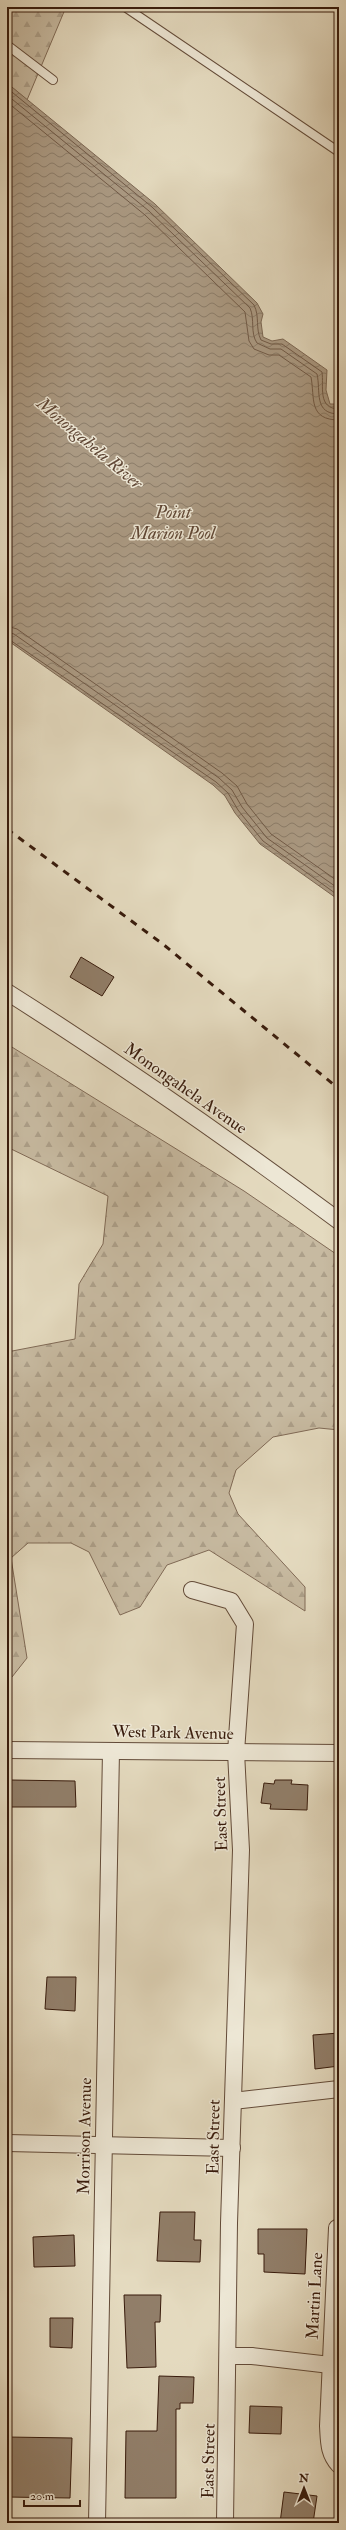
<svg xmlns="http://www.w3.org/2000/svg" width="346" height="2530" viewBox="0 0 346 2530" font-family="'IM FELL Double Pica',serif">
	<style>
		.forest { fill: url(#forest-firs); stroke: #806a56 }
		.water { fill: url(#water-waves); stroke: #7c6753 }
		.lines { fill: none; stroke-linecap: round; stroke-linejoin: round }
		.shore { stroke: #715a47; stroke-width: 1 }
		.building { fill: #917e69; stroke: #381b0c }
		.lane-casing { stroke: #634b39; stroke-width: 10 }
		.street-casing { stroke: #634b39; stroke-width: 18 }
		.lane { stroke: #ede7d5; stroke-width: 8 }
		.street { stroke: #ede7d5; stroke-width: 16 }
		.rail { stroke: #381b0c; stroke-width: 3; stroke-dasharray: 7 7; stroke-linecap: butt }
		.labels { text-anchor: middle; stroke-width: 3; stroke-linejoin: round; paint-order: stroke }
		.street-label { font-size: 17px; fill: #381b0c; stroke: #ede7d5 }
		.water-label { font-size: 18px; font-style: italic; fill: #604735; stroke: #ede7d5 }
	</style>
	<defs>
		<pattern id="forest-firs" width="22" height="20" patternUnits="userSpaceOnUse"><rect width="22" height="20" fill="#c7baa1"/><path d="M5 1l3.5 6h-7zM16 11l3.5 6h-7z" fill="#ac9f89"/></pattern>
		<pattern id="water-waves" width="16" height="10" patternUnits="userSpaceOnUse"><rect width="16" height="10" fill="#aa9982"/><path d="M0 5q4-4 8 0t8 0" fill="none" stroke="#8b7c69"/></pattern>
	</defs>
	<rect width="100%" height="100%" fill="#e4dabf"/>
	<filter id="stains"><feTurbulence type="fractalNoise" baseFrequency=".005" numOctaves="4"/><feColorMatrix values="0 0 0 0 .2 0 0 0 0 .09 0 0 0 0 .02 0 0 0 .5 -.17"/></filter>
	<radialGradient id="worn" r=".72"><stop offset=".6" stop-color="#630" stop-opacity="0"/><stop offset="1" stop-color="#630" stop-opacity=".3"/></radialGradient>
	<g class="forest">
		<polygon points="7,7 66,7 27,100 7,83"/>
		<polygon points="7,1044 244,1191 339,1256 339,1430 319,1428 273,1437 236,1470 229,1493 238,1514 305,1587 305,1611 209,1550 167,1565 140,1607 120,1615 89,1552 71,1543 28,1543 11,1558 27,1658 12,1677 7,1675 7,1352 75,1339 79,1284 103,1244 108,1196 7,1147"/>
	</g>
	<polygon class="water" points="7,83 155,204 257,303 263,314 261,322 263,337 272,341 283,339 327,370 326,390 330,404 339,404 339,900 260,844 235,813 225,796 213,785 7,640"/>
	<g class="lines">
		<g class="shore">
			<path d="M7,88l145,119 102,98c6,12 1,23 7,35l10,4h11l40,28c2,14 -5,37 17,37"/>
			<path d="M7,95l142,116 101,97c5,11 0,25 7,35l13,6h11l36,25c4,17 -4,40 22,40"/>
			<path d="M7,102l138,113 100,97 4,29 5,8 15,6h10l32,22c4,21 -3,43 28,43"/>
			<polyline points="7,626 17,629 222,773 237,786 247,804 271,834 339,882"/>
			<polyline points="7,632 14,634 219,778 232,790 242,807 267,838 339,889"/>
			<polyline points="7,638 216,782 228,793 238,810 263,841 339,896"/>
		</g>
	</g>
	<g class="building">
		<polygon points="81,957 114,977 102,996 70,977"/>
		<polygon points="11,1780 75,1781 76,1807 11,1807"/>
		<polygon points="275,1780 292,1780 291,1784 308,1785 307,1810 270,1809 271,1804 261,1803 264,1783 274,1784"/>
		<polygon points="47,1977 76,1977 75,2011 45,2009"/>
		<polygon points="339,2033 339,2066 315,2069 313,2035"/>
		<polygon points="160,2212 195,2212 194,2240 201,2240 200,2262 157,2261"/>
		<polygon points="258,2229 307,2229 305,2274 264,2272 264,2254 258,2254"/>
		<polygon points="74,2235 75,2266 34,2267 33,2237"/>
		<polygon points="124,2295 161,2295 160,2322 155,2322 156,2367 127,2368"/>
		<polygon points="50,2318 73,2318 72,2348 50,2347"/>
		<polygon points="159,2376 194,2377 193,2403 180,2403 180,2409 176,2409 176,2498 125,2498 126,2431 157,2431"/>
		<polygon points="250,2406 282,2407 281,2434 249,2433"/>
		<polygon points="7,2437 72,2438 70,2498 7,2497"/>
		<polygon points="284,2492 317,2496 313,2523 280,2523"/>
	</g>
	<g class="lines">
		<defs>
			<g id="lane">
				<polyline points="125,7 339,152"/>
				<polyline points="7,45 53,80"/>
			</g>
			<g id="street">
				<path d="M7,992c114,72 224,149 332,229"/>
				<polyline points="192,1590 231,1601 245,1624 236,1752 241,1850 229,2223 225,2523"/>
				<polyline points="7,1750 339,1753"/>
				<polyline points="233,2101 339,2089"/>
				<polyline points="7,2143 232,2148"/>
				<path d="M337,2228l-9,198c1,15 0,27 11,39"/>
				<polyline points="228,2356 252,2356 339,2366"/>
				<polyline points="97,2523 111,1751"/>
			</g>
		</defs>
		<use href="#lane" class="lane-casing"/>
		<use href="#street" class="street-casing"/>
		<use href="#lane" class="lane"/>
		<use href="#street" class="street"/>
		<polyline class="rail" points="7,829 164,945 339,1089"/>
	</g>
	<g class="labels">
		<g class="street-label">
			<text transform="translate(186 1088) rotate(35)" y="6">Monongahela Avenue</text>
			<text transform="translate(173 1732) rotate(1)" y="6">West Park Avenue</text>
			<text transform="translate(220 1814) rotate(-92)" y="6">East Street</text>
			<text transform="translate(84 2136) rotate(-89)" y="6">Morrison Avenue</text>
			<text transform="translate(213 2137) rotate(-89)" y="6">East Street</text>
			<text transform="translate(314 2296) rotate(-87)" y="6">Martin Lane</text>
			<text transform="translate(208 2461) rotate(-89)" y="6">East Street</text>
		</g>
		<g class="water-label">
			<text transform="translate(90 443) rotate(40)" y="6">Monongahela River</text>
			<text x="173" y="518">Point<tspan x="173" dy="21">Marion Pool</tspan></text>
		</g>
	</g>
	<rect width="346" height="2530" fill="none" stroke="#e4dabf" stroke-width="24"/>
	<rect x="8" y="8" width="330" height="2514" fill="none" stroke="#381b0c" stroke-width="2"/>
	<rect x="12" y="12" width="322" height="2506" fill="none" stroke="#381b0c"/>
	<g transform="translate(304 2488)" stroke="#ede7d5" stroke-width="3" paint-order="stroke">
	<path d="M0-3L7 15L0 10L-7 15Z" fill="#381b0c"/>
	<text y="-6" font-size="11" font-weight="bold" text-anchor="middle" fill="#381b0c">N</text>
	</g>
	<path d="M24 2500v6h56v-6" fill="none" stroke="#381b0c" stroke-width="2"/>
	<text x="30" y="2500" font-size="12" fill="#381b0c" stroke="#ede7d5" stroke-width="3" paint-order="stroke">20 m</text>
	<rect width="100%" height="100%" filter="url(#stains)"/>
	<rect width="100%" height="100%" fill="url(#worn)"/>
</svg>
